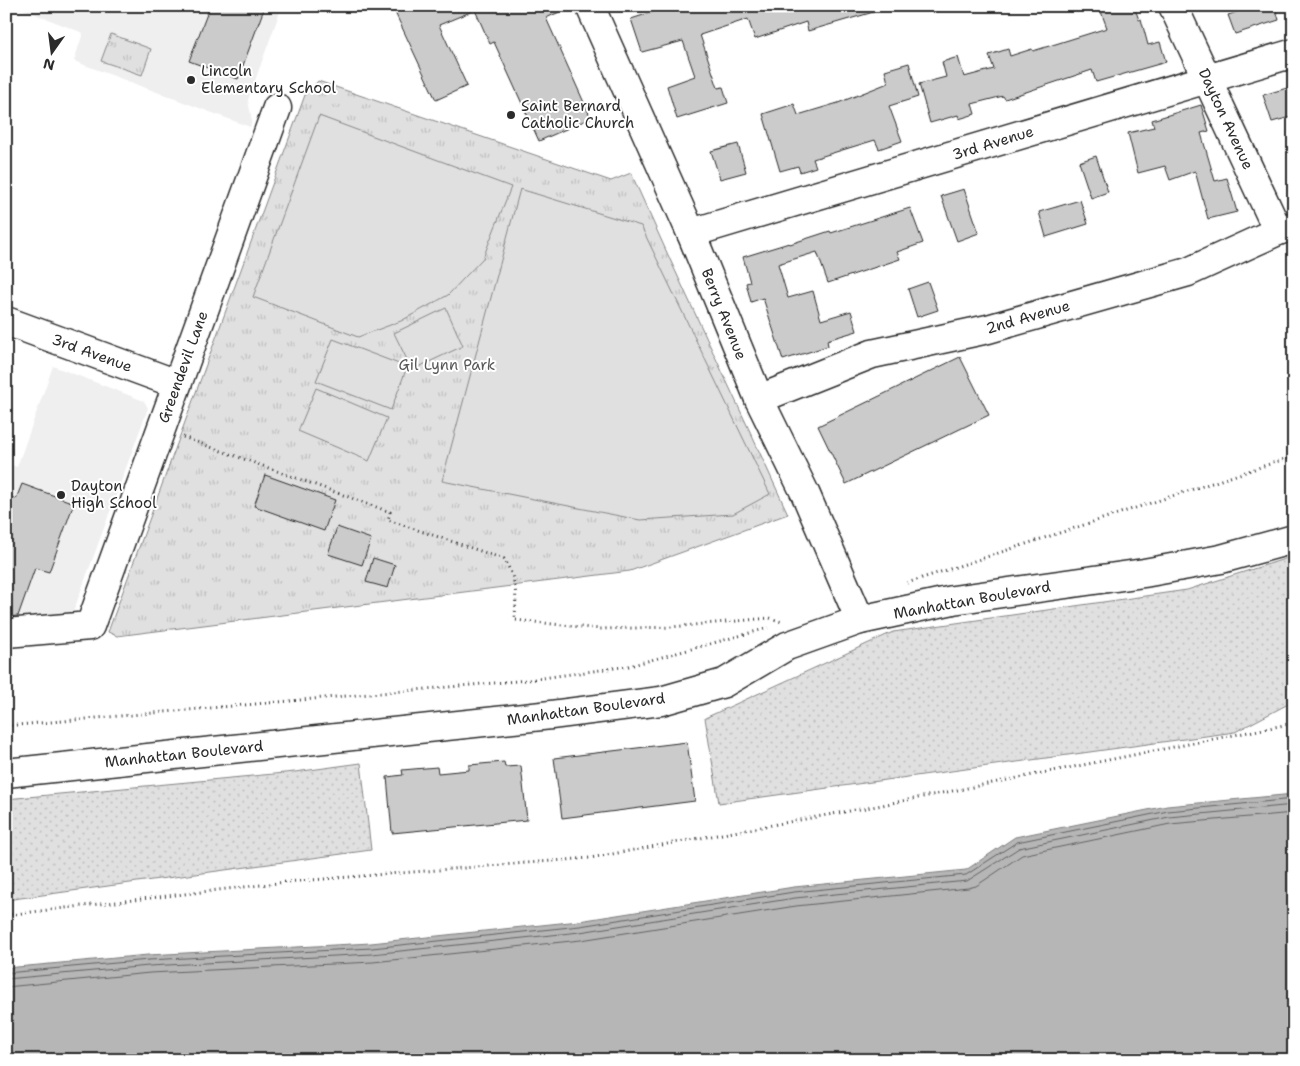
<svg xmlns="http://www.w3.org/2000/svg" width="1300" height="1066" viewBox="0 0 1300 1066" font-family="'Shantell Sans',sans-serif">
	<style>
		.built { fill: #efefef }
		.grass { fill: url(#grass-dots); stroke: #868686 }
		.park { fill: url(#park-tufts); stroke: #868686 }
		.pitch { fill: #e0e0e0; stroke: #868686 }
		.water { fill: #b6b6b6; stroke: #7e7e7e }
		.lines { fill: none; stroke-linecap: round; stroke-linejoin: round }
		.shore { stroke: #636363; stroke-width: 1 }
		.building { fill: #cbcbcb; stroke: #2b2b2b }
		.minor-casing { stroke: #2b2b2b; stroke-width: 31 }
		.path { stroke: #2b2b2b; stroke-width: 3; stroke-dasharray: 1 4; stroke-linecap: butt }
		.minor { stroke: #fff; stroke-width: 28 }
		.poi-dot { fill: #2b2b2b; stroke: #fff; stroke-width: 2 }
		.labels { text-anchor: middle; stroke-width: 4; stroke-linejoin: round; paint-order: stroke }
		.poi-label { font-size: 15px; fill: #2b2b2b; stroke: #fff; text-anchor: start }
		.street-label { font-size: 15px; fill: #2b2b2b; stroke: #fff }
		.park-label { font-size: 15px; fill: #585858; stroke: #fff }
	</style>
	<defs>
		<pattern id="grass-dots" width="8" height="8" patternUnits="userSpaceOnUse" patternTransform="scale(1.25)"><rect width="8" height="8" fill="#e0e0e0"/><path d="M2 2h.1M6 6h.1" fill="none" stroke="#c0c0c0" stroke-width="1.8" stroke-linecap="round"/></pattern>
		<pattern id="park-tufts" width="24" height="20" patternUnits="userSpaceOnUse" patternTransform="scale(1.25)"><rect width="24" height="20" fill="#e0e0e0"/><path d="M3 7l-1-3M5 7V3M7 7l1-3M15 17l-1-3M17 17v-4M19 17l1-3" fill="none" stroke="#c0c0c0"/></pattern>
	</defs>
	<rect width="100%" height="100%" fill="#fff"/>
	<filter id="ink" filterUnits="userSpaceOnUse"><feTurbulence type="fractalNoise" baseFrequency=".02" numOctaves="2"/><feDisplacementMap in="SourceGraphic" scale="10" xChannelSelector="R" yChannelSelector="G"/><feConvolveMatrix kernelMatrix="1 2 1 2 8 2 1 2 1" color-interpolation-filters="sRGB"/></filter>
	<g filter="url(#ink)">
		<g class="built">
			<polygon points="15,6 282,6 248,100 252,121 250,127 74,61 83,33"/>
			<polygon points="53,366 144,401 148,408 71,618 6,629 6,463 17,467"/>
		</g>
		<g class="grass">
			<polygon points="1294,556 1294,701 1235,732 719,803 705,718 893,632 1187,590"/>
			<polygon points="361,763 371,850 6,900 6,799 295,772"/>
		</g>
		<g class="park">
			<polygon points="111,34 151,49 142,75 101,61"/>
			<path d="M318,81l293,100 20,-8c51,115 105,227 157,341l-158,57 -513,65 -9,-4 197,-537z"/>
		</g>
		<g class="pitch">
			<polygon points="319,116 511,187 483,258 448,295 401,321 358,337 253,297"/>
			<polygon points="520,189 641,226 770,494 733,514 640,520 442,481"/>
			<polygon points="446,308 463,346 412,370 394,333"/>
			<polygon points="333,339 407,367 391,410 316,381"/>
			<polygon points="316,388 387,418 369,461 298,431"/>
		</g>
		<polygon class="water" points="1294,794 1294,1060 6,1060 6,968 148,955 371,943 579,921 794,887 966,870 1015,837 1167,806"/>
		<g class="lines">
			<g class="shore">
				<polyline points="6,973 149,960 372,948 580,926 794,892 966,875 1017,842 1168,811 1294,799"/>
				<polyline points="6,979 149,966 372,954 580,932 795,898 967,881 1019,848 1169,817 1294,805"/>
				<polyline points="6,987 150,973 373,962 581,940 796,906 968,888 976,886 1022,855 1170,824 1294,813"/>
			</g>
		</g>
		<g class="building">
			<polygon points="210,6 265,6 238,79 189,61"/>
			<polygon points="392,6 573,6 546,18 591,118 539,141 494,42 490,44 475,10 439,25 467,86 436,100"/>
			<polygon points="672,6 876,6 877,11 808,31 806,22 755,39 748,19 700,35 718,88 723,87 728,103 677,119 667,86 695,76 683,41 642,52 631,19"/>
			<polygon points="1099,6 1134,6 1139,20 1141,19 1148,45 1160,42 1166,62 1096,82 1092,70 1005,99 1003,96 972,104 975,114 959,119 958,115 930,123 919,84 946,77 942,62 958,57 964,77 994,69 989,55 1008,49 1010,56 1032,49 1033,51 1107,28"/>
			<polygon points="1255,6 1275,6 1279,20 1235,34 1228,15"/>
			<polygon points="909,63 918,97 889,106 902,141 879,149 875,140 813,159 816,167 800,172 798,166 780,171 763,114 794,104 798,115 838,103 888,83 885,70"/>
			<polygon points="1294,86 1294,116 1272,122 1263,95"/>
			<polygon points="1201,105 1209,131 1201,133 1215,181 1227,178 1237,212 1208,219 1195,171 1170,180 1165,166 1138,173 1128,133 1154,127 1152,120"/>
			<polygon points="738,144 746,172 720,179 711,151"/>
			<polygon points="1096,156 1108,192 1091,198 1079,162"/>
			<polygon points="964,189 979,233 957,241 941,196"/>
			<polygon points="1080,200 1088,224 1046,237 1039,212"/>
			<polygon points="910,208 923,243 897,252 900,259 828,283 817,252 778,264 788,298 813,291 821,320 851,311 857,331 827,340 828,346 783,360 763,298 751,302 746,283 750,282 743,257 789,243 790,244 830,231 831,233"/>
			<polygon points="928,282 938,310 917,317 908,289"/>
			<polygon points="960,357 989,415 846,484 818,426"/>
			<polygon points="265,475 335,500 324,531 254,506"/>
			<polygon points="22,484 74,503 49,572 35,568 18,616 6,617 6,495 16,499"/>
			<polygon points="337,527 371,539 362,565 328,554"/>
			<polygon points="373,558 395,565 388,588 366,582"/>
			<polygon points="687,742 695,801 562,818 554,758"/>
			<polygon points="504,762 505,767 521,766 527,820 392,833 387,777 403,775 402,770 437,767 438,773 469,770 469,765"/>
		</g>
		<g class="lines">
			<defs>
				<g id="minor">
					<polyline points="590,6 691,233 759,399 805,493 860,620"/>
					<polyline points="1173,6 1278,231"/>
					<polyline points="691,233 1294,53"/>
					<polyline points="6,321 177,384"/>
					<polyline points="759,399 872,354 988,329 1188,272 1278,231 1294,226"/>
					<polyline points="6,633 90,626 277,108"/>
					<polyline points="6,773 551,715 661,701 724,683 787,646 860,620 953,600 1144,573 1221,559 1294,539"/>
				</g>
			</defs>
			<use href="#minor" class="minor-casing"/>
			<g class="path">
				<path d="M183,437l207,75 -2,8 116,39c14,24 12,34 11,61l85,9 71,-2 99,-9 12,4"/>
				<polyline points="907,583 1294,456"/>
				<polyline points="6,726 528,680 629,666 768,628"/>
				<polyline points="6,915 286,882 590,858 877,806 1294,723"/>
			</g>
			<use href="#minor" class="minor"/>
		</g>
	</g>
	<g class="poi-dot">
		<circle cx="191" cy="80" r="5"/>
		<circle cx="511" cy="115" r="5"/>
		<circle cx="61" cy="495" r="5"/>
	</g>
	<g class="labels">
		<g class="poi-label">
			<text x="201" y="76">Lincoln<tspan x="201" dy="17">Elementary School</tspan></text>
			<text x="521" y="111">Saint Bernard<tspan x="521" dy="17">Catholic Church</tspan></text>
			<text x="71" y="491">Dayton<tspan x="71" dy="17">High School</tspan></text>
		</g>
		<g class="street-label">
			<text transform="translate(1226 119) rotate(65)" y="5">Dayton Avenue</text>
			<text transform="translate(993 143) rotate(-17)" y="5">3rd Avenue</text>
			<text transform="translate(724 314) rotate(68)" y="5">Berry Avenue</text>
			<text transform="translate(1028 317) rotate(-16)" y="5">2nd Avenue</text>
			<text transform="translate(92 353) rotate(20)" y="5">3rd Avenue</text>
			<text transform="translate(183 367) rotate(-70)" y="5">Greendevil Lane</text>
			<text transform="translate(972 600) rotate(-10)" y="5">Manhattan Boulevard</text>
			<text transform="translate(586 709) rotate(-8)" y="5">Manhattan Boulevard</text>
			<text transform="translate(184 754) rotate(-6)" y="5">Manhattan Boulevard</text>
		</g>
		<g class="park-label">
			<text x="447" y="370">Gil Lynn Park</text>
		</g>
	</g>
	<rect width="1300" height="1066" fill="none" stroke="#fff" stroke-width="25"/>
	<rect x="12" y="12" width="1275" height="1041" fill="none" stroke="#2b2b2b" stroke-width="2" filter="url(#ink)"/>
	<g transform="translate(52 52) rotate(194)" stroke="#ffffff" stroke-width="4" paint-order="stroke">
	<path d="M0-4L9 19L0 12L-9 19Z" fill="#2b2b2b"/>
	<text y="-8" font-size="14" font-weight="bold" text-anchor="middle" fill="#2b2b2b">N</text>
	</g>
</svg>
